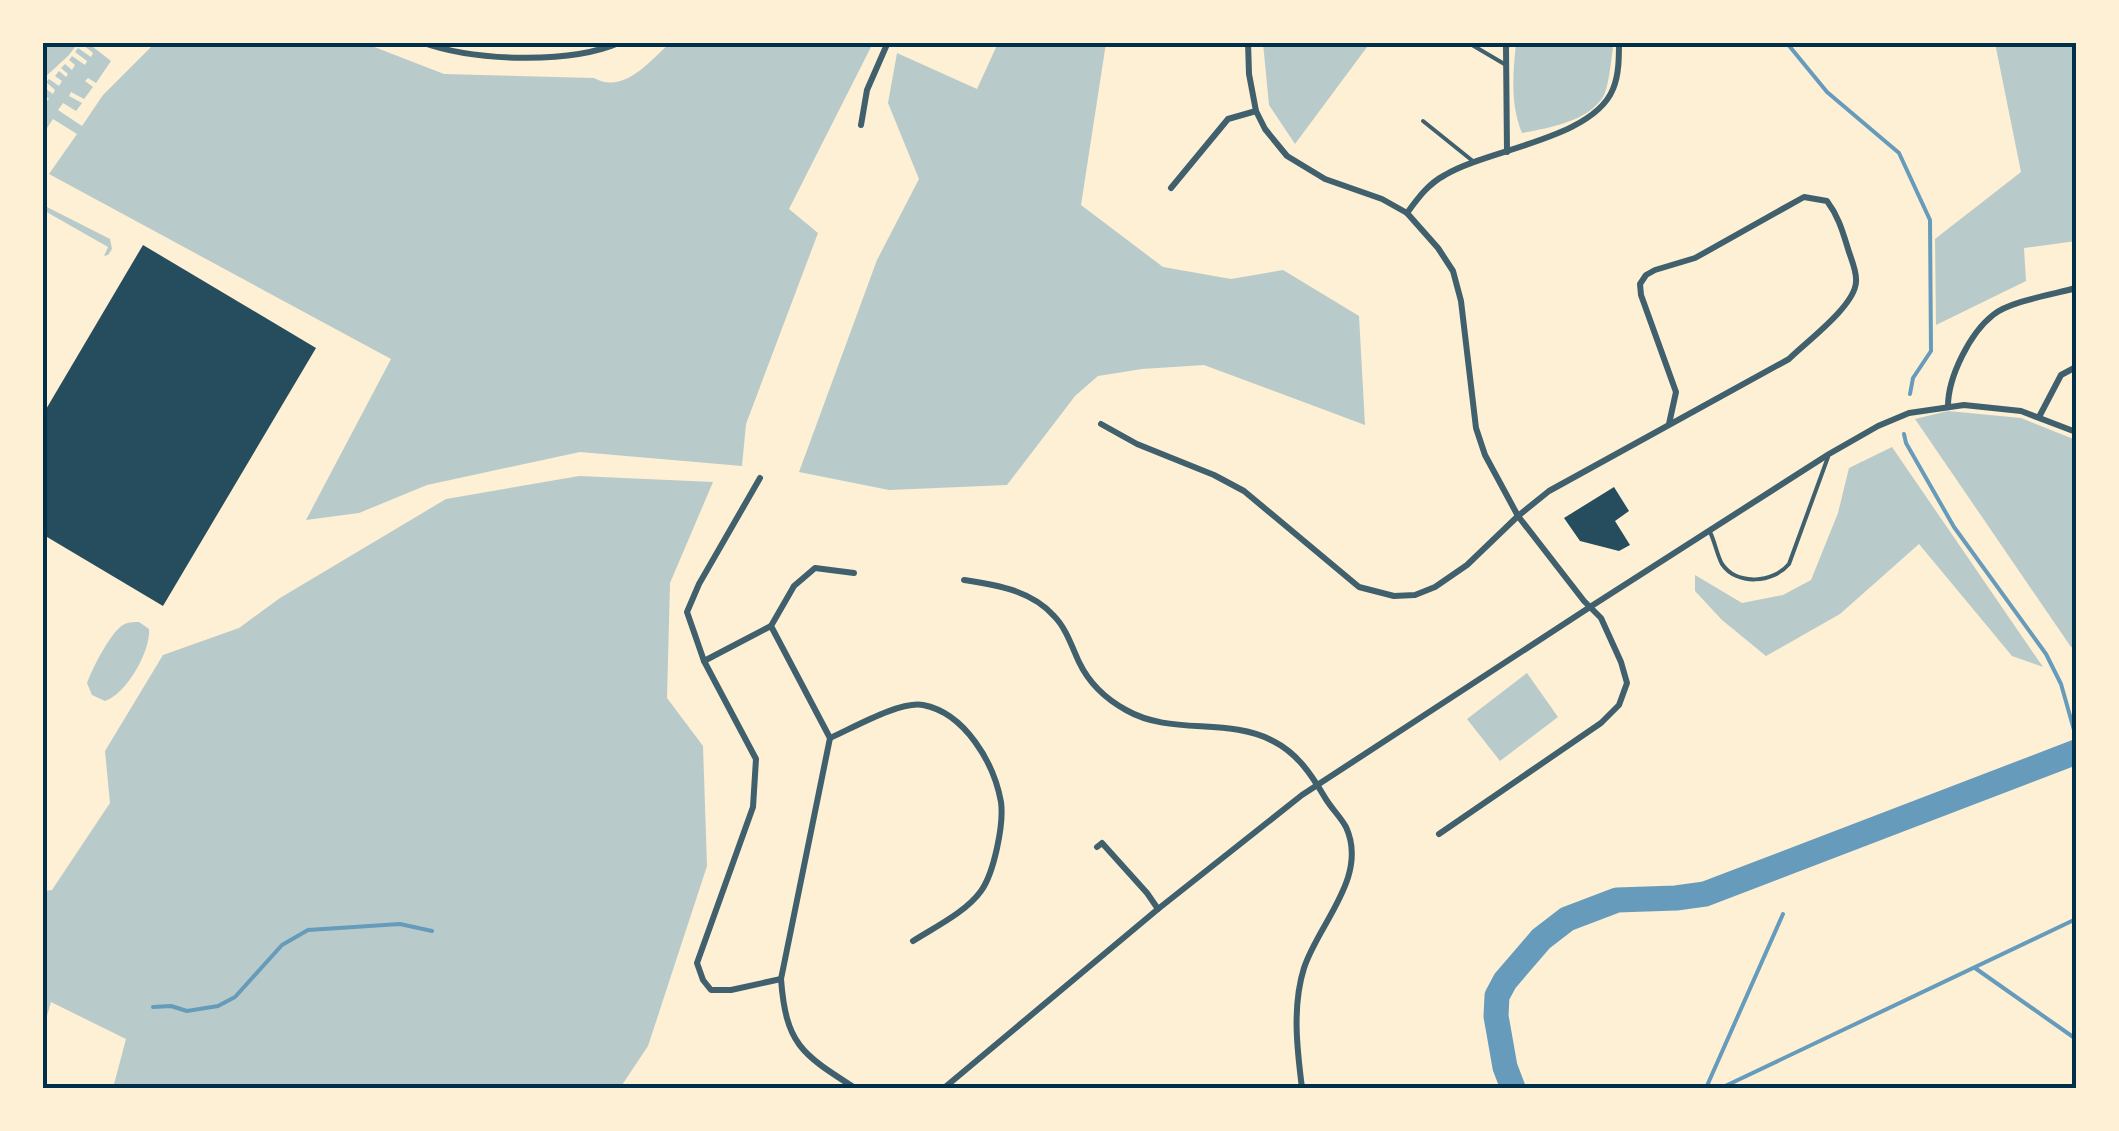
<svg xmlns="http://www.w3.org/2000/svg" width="2119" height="1131" viewBox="0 0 2119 1131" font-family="'Public Sans',sans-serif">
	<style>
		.green { fill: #b9caca }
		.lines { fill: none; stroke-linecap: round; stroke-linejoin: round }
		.stream { stroke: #669bbc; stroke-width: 4 }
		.river { stroke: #669bbc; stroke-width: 25 }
		.building { fill: #264d5e }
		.service { stroke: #3f606c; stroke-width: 4 }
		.minor { stroke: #3f606c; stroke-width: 6 }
		.neatline { fill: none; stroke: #003049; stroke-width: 4 }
	</style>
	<rect width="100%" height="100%" fill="#fdf0d5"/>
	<g class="green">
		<polygon points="43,42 78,43 69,55 43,79"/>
		<path d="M84,42l4,1 23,18 -15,22 -8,-5 -3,3 8,6 -9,12 -13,-7 -2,4 13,7 -6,8 -13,-8 -5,7 24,16 21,-31 52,-52h209l80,31 150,4c29,16 54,-15 74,-33l7,-2h198l-84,166 29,24 -72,191 -4,42 -162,-14 -153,33 -68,28 -53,7 85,-161 -342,-185 28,-40 -24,-15 -10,15v-34l3,2 3,-3 -6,-6v-6l10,7 2,-4 -9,-8 3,-3 10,7 3,-5 -7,-5 4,-5 7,6 2,-3 -7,-6 4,-4 7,6 3,-5 -6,-5 3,-4 13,9 2,-4 -12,-9 3,-4 13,9 2,-4 -11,-9z"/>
		<polygon points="998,43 1106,43 1081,205 1163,267 1231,279 1283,270 1359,316 1365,425 1204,365 1142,369 1098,376 1075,396 1007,485 889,490 799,472 877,260 919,179 888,103 897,53 977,89"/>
		<polygon points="1263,43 1263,42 1370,43 1295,144 1269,105"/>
		<path d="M1516,43h95l2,5c-2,12 -4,39 -10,49 -16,25 -55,31 -81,36 -12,-30 -9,-59 -6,-90z"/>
		<polygon points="1995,43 2076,43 2076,241 2024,248 2026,281 1936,325 1935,239 2021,172"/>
		<polygon points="43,205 110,239 112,249 108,255 104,256 108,247 43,210"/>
		<polygon points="1948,411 2021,418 2076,440 2076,648 2071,647 1915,419"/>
		<polygon points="1892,447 2043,667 2012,656 1919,544 1840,614 1766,656 1722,620 1695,591 1695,575 1742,603 1783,595 1811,580 1838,513 1849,468"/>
		<polygon points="579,476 713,482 670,583 667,698 703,746 707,866 648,1046 620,1088 113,1088 126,1039 51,1002 43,1030 43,891 52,890 110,803 105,751 163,655 239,628 280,598 446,499"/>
		<path d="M139,622l10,7c2,22 -23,65 -44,72l-13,-6 -5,-12c5,-14 23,-50 36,-58 5,-3 10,-3 16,-3z"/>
		<polygon points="1527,673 1558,717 1500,761 1467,719"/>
	</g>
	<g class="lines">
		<g class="stream">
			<polyline points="1786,42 1827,92 1899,153 1930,220 1931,351 1913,378 1910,394"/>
			<polyline points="1904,434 1906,443 1954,527 2046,654 2061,684 2076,737"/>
			<polyline points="1975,968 2076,1039"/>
			<polyline points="153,1007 171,1006 187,1011 218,1006 235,997 282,945 308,930 400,924 432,931"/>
			<polyline points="1706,1088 1783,914"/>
			<polyline points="1721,1088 2076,919"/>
		</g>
		<polyline class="river" points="1513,1088 1505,1067 1496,1016 1497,996 1505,981 1541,939 1567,919 1617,900 1676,898 1705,894 2076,752"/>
	</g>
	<g class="building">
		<polygon points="143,245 316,348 163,606 42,534 42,416"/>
		<polygon points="1614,487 1629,511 1615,521 1630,545 1619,551 1580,541 1564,518"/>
	</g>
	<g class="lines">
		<g class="service">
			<polyline points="1467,42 1506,65"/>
			<polyline points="1423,121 1474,162"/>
			<path d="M1710,532c5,10 7,23 12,32 15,22 51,19 67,0l39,-107"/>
		</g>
		<g class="minor">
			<path d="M421,42c52,19 148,23 200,0"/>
			<polyline points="1248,42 1249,74 1256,111 1265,129 1287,156 1325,179 1382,199 1407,213 1438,248 1453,271 1461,301 1476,428 1485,455 1518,516 1584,601 1601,618 1621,662 1627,683 1619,705 1601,723 1439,834"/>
			<polyline points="861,125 867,90 888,42"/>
			<polyline points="1507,152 1506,47 1509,42"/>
			<polyline points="1171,188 1228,119 1256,111"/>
			<path d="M1407,213c11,-15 21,-29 38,-38 43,-26 148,-36 168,-86 6,-14 6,-32 6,-47"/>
			<path d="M1948,406c0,-29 22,-73 45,-91 17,-14 62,-21 83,-27"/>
			<polyline points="2039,417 2061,375 2076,367"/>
			<path d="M1101,424l36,20 77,31 30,16 115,96 35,9 21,-1 20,-8 32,-22 51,-49 31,-25 240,-132c17,-17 66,-53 67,-77 1,-10 -4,-21 -7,-30 -6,-19 -10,-35 -22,-51l-23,-4 -109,61 -40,12 -9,5 -6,9 1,11 35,97 -7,32"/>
			<polyline points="760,478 699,584 687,612 704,661 756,759 753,807 697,963 703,980 711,990 731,990 781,979"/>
			<path d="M854,573l-39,-5 -21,18 -23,40 59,112 -49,241c5,66 21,75 74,109"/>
			<path d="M964,580c32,5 67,10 90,36 12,12 18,31 25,46 10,21 27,37 47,48 45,26 102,7 147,31 24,12 38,33 51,55 6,11 16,20 22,31 23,50 -28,97 -42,141 -12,38 -7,81 -2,120"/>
			<polyline points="704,661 771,626"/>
			<path d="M830,738c23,-10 69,-37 93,-33 42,8 71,58 78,97 3,22 -7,71 -20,89 -15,21 -46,36 -68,50"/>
			<polyline points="1097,847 1102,843 1147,893 1158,909"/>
			<polyline points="944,1088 1158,909 1302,795 1590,607 1829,454 1878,426 1909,413 1964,405 2021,411 2076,432"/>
		</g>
	</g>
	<rect width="2119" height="1131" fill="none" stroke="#fdf0d5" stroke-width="90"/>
	<rect x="45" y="45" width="2029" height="1041" class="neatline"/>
</svg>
